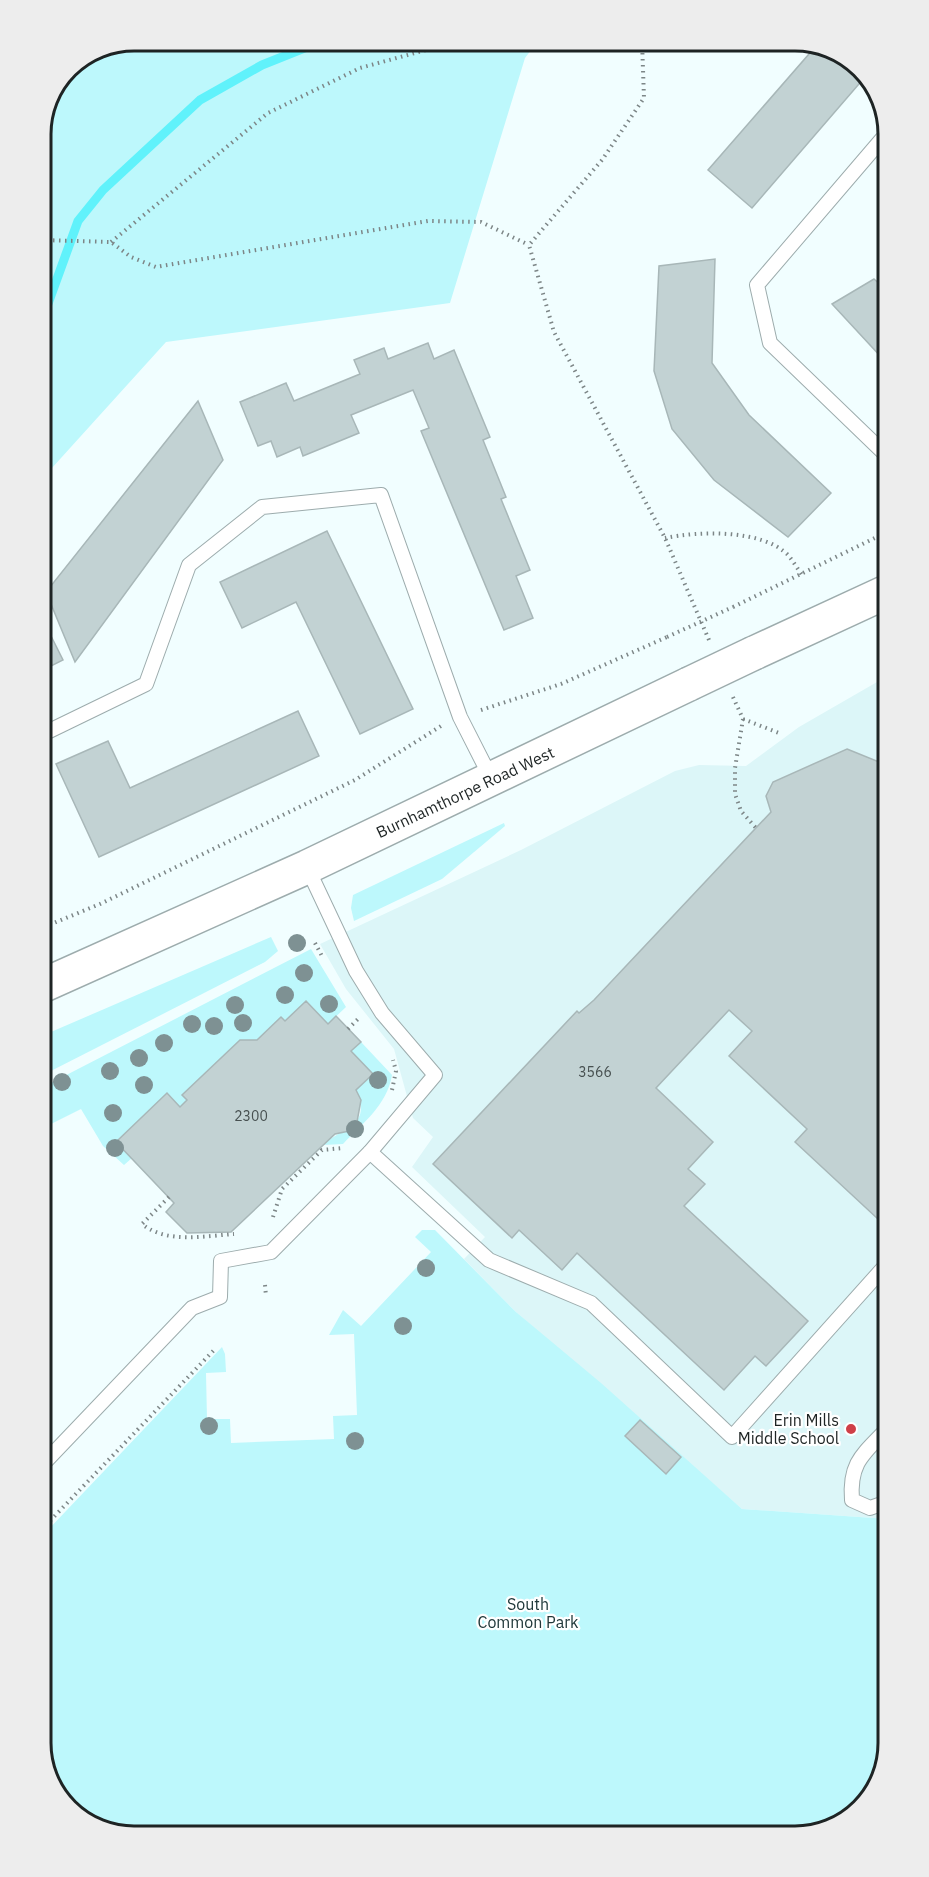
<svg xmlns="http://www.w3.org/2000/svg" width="929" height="1877" viewBox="0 0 929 1877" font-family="'IBM Plex Sans',sans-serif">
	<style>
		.built { fill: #dcf6f8 }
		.green { fill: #bdf8fc }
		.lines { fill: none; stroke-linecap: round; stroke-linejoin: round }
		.stream { stroke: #60f2fb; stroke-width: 9 }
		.building { fill: #c2d2d3; stroke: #a8b7b8; stroke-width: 1.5 }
		.service-casing { stroke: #9dacad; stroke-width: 16 }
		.secondary-casing { stroke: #9dacad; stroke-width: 36 }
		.path { stroke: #7d8687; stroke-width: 4; stroke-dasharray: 1.5 4.5; stroke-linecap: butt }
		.service { stroke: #fff; stroke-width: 14 }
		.secondary { stroke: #fff; stroke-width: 33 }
		.secondary-bridge-casing { stroke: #9dacad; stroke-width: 36; stroke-linecap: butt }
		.path-bridge { stroke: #7d8687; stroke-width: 4; stroke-dasharray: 1.5 4.5; stroke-linecap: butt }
		.secondary-bridge { stroke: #fff; stroke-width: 33 }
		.tree { fill: #7e9193 }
		.poi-dot { fill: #cf3f48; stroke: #fff; stroke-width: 2 }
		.labels { text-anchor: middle; stroke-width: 4.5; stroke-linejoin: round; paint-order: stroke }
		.number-label { font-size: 14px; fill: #475050 }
		.street-label { font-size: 16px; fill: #1e2424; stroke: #fff }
		.poi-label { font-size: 16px; fill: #1e2424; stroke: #fff; text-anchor: end }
		.park-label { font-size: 16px; fill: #20383a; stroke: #fff }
		.rim { fill: none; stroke: #1e2424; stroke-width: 3 }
	</style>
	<rect width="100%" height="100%" fill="#f1feff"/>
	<polygon class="built" points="884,678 888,1519 742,1509 516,1312 464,1259 485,1237 412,1167 433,1137 413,1118 394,1049 346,989 320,944 521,850 675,771 699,765 746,766 799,727"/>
	<g class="green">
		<polygon points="134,41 538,41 525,58 450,303 166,342 42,479 41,128 68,68"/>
		<polygon points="504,823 505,826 442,879 354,921 351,908 353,895"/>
		<polygon points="271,937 278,951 265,962 45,1074 44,1035"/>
		<polygon points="311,949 346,1007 328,1024 285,1021 281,1017 257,1040 240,1040 182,1095 187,1100 180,1107 167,1094 116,1142 132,1158 124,1165 103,1146 81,1109 45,1127 45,1086"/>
		<path d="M361,1042l31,33c-5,30 -29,48 -49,69l-20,1c19,-18 50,-18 33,-55l17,-16 -22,-23z"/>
		<polygon points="422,1230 435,1230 516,1312 601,1383 742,1509 888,1519 888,1744 873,1795 831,1830 128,1836 77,1817 47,1779 46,1532 222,1347 225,1354 226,1372 206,1373 207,1419 230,1419 231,1443 334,1439 333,1416 357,1415 354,1334 329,1335 343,1310 361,1326 431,1252 415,1237"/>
	</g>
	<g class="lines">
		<polyline class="stream" points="41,323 78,221 103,190 200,100 262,65 322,41"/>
	</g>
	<g class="building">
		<polygon points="816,46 852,60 865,77 752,208 708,170"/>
		<polygon points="715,259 712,363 749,415 831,493 788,537 714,480 672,429 654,371 659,266"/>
		<polygon points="874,279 882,286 883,359 832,304"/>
		<polygon points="428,343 434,359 454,350 490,437 483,440 506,497 501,499 530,570 516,576 533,618 504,630 421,431 429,428 413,390 351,415 359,433 303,456 300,447 277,457 271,441 258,446 240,402 286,383 294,401 360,374 354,360 384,348 388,359"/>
		<polygon points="198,401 223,460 75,662 46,592"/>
		<polygon points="327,531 413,709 360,734 296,602 242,628 220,582"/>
		<polygon points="43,620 63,660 43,670"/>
		<polygon points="298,711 319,756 99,857 56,764 108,741 130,788"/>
		<polygon points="847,749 884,764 886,1212 879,1220 795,1142 807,1129 729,1056 752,1031 729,1010 656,1088 713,1142 688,1169 705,1184 684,1206 808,1321 766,1366 755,1356 724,1390 577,1253 562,1270 519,1230 512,1238 433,1164 577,1011 579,1013 594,1000 771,812 766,796 773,782"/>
		<polygon points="306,1001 328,1024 336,1016 361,1042 351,1051 373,1074 356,1090 361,1100 357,1122 349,1131 335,1134 231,1232 187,1233 166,1212 174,1203 116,1142 167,1093 180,1107 187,1100 182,1095 240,1040 257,1040 281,1017 285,1021"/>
		<polygon points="640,1420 681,1457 666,1474 625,1436"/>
	</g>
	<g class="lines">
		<defs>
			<g id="service">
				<polyline points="882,139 757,285 770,343 883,452"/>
				<polyline points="43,734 146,684 189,565 262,507 381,495 460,717 492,780"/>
				<polyline points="370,1152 489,1260 591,1303 732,1437 886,1265"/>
				<path d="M887,1429c-24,25 -38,34 -35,71l18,8 17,-6"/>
				<polyline points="46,1461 192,1308 220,1297 221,1261 271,1252 370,1152 435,1075 382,1013 356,971 307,867"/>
			</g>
			<g id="secondary">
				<polyline points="754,653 884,593"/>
				<polyline points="44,985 307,867 689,684"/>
			</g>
		</defs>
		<use href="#service" class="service-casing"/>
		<use href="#secondary" class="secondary-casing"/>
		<g class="path">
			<polyline points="642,41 644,98 602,160 529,245 554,332 665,538 709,640"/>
			<polyline points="41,240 111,242 131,257 156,267 428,221 481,222 529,245"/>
			<polyline points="111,242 268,113 360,68 459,41"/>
			<path d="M665,538c34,-7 97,-9 123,17 5,6 9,13 14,20"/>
			<polyline points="733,607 883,534"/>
			<polyline points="733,697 743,719 735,768 735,794 741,811 756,828"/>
			<polyline points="481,710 561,684 667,637"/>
			<polyline points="743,719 779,733"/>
			<polyline points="44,927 100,904 355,780 441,726"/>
			<polyline points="315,943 323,958"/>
			<polyline points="348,1029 360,1017"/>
			<polyline points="392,1090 396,1071 393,1060"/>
			<path d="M169,1197l-27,27c25,20 62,12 92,10"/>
			<polyline points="273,1217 282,1189 322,1150 343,1148"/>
			<polyline points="265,1285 266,1296"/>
			<polyline points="46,1525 216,1348"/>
			<polyline points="490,1833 538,1828 564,1830 565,1832"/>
		</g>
		<use href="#service" class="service"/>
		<use href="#secondary" class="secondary"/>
		<defs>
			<polyline id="secondary-bridge" points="689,684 754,653"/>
		</defs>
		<use href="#secondary-bridge" class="secondary-bridge-casing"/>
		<polyline class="path-bridge" points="667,637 733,607"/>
		<use href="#secondary-bridge" class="secondary-bridge"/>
	</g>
	<g class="tree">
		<circle cx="297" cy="943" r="9"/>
		<circle cx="304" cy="973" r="9"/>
		<circle cx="285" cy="995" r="9"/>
		<circle cx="329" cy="1004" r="9"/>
		<circle cx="235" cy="1005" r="9"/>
		<circle cx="243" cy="1023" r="9"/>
		<circle cx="192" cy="1024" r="9"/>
		<circle cx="214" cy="1026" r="9"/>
		<circle cx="164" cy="1043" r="9"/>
		<circle cx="139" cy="1058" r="9"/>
		<circle cx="110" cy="1071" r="9"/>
		<circle cx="378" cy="1080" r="9"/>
		<circle cx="62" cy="1082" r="9"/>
		<circle cx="144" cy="1085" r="9"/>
		<circle cx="113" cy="1113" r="9"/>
		<circle cx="355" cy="1129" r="9"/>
		<circle cx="115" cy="1148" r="9"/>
		<circle cx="426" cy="1268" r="9"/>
		<circle cx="403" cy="1326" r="9"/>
		<circle cx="209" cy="1426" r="9"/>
		<circle cx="355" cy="1441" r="9"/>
	</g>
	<circle class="poi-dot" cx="851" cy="1429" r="6"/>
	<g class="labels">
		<g class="number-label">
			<text x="595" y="1077">3566</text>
			<text x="251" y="1121">2300</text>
		</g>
		<g class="street-label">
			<text transform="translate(465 792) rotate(-25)" y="6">Burnhamthorpe Road West</text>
		</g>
		<g class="poi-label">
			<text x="839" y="1426">Erin Mills<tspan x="839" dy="18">Middle School</tspan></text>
		</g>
		<g class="park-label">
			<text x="528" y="1610">South<tspan x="528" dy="18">Common Park</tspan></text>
		</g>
	</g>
	<path d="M0 0H929V1877H0ZM134 51H795A83 83 0 0 1 878 134V1743A83 83 0 0 1 795 1826H134A83 83 0 0 1 51 1743V134A83 83 0 0 1 134 51Z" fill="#ededed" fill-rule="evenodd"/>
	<path class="rim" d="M134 51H795A83 83 0 0 1 878 134V1743A83 83 0 0 1 795 1826H134A83 83 0 0 1 51 1743V134A83 83 0 0 1 134 51Z"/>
</svg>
